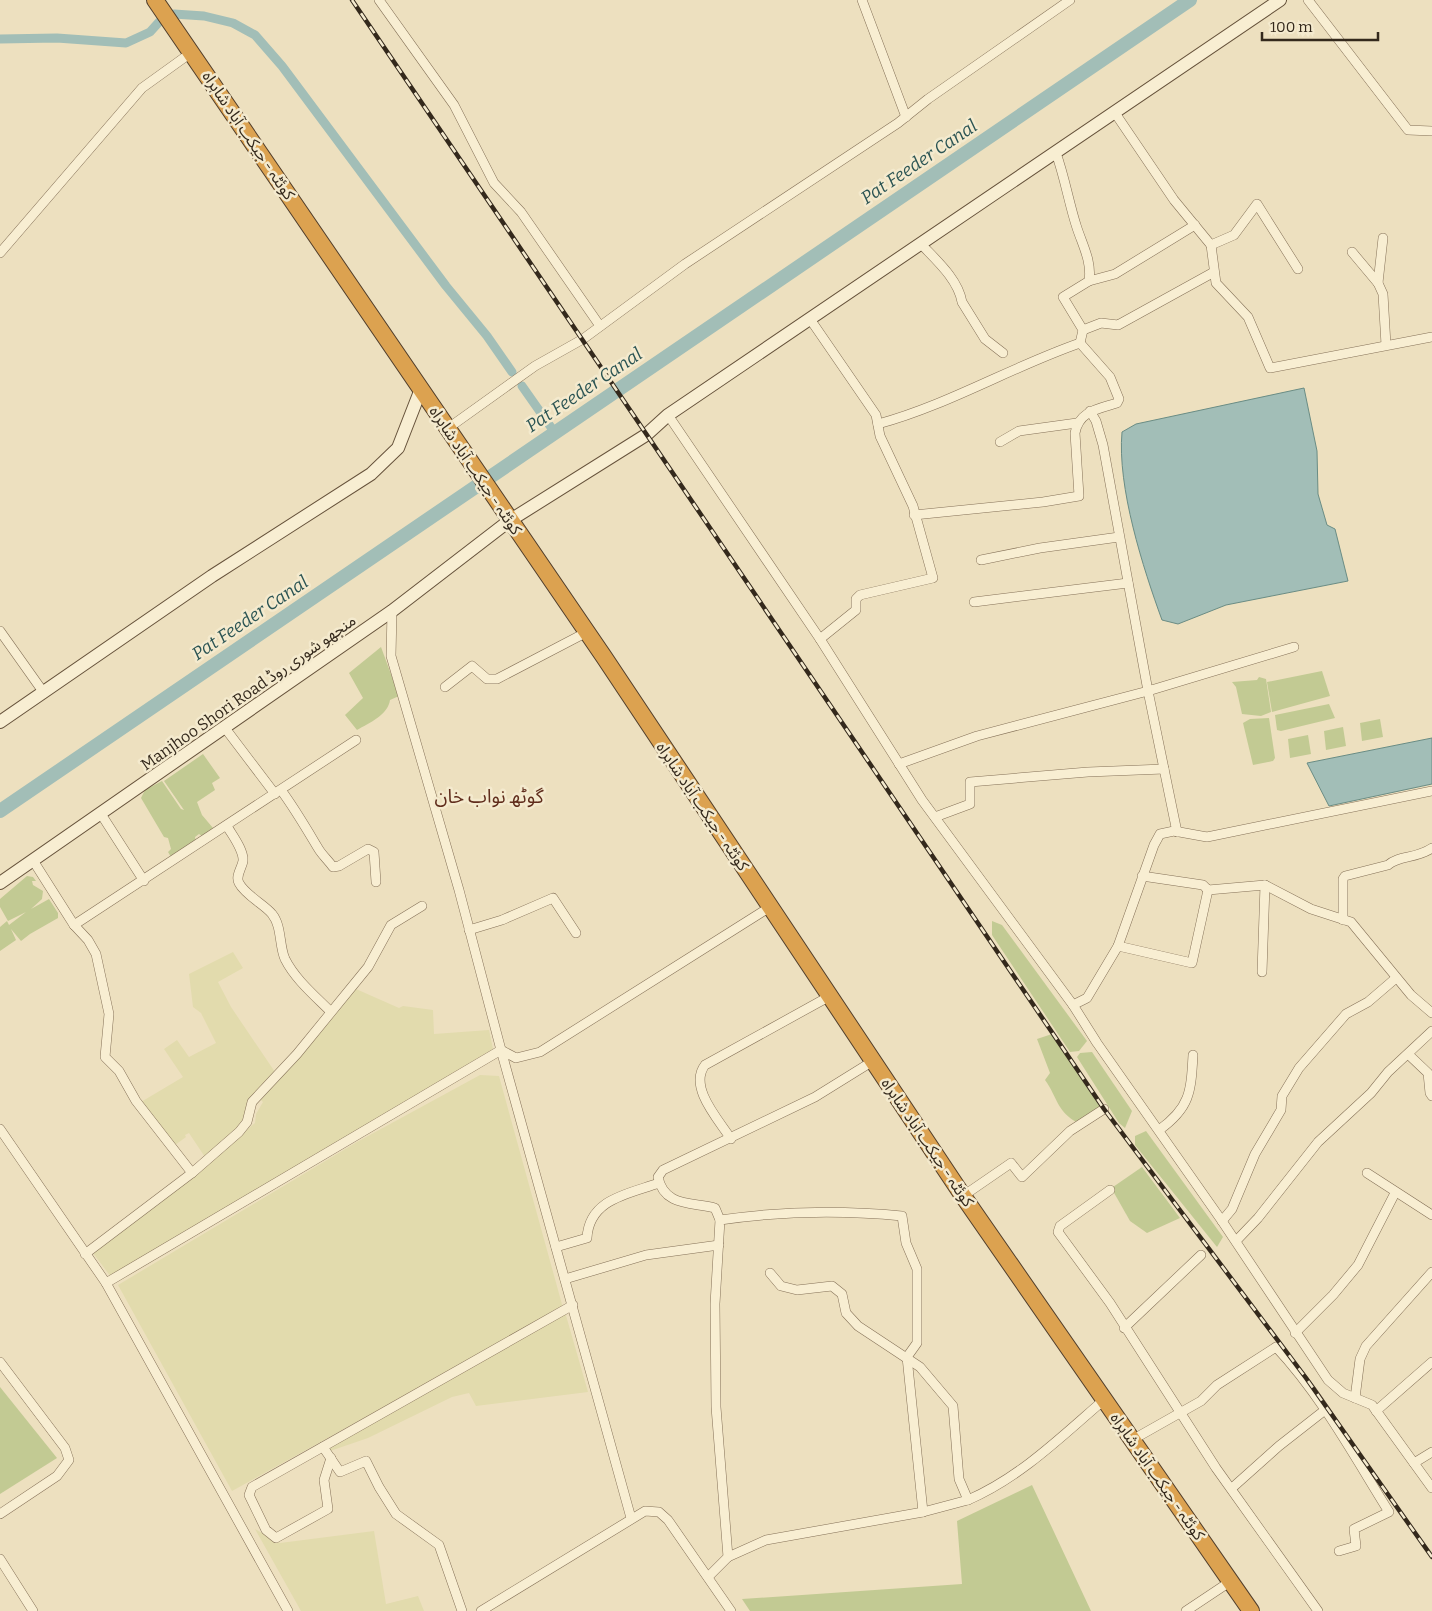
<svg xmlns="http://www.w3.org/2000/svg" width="1432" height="1611" viewBox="0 0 1432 1611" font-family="Bitter,'Noto Sans Arabic',serif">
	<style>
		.farmland { fill: #e2dbad }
		.green { fill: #c2ca93 }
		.water { fill: #a2beb7; stroke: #6a8c84 }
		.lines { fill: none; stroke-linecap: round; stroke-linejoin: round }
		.canal { stroke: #a2beb7; stroke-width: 9 }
		.river { stroke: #a2beb7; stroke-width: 14 }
		.street-casing { stroke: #857158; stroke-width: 10 }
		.secondary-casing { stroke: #66523b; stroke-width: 14 }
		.highway-casing { stroke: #523f2c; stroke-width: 18 }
		.street { stroke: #f8eed2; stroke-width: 9 }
		.secondary { stroke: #f8eed2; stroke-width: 12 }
		.highway { stroke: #dca250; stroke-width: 16 }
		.rail-casing { stroke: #34291c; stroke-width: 4.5 }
		.rail { stroke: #f4eace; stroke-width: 2.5; stroke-dasharray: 8; stroke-linecap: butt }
		.labels { text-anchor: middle; stroke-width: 5; stroke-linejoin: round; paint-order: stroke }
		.street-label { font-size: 16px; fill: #34291c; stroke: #f4eace }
		.water-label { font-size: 18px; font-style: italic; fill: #2b5453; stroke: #f4eace }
		.quarter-label { font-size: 19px; fill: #602d1c; stroke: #f4eace }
	</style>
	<rect width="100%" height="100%" fill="#ede0bf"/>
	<g class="farmland">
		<polygon points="233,952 243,968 218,982 231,1007 275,1072 236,1130 205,1157 189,1133 185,1135 186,1137 175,1145 141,1102 183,1077 164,1049 177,1040 189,1057 216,1043 201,1013 193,1007 189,974"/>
		<polygon points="356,989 399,1008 403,1006 433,1010 434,1034 489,1030 493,1049 111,1277 93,1253 255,1123 256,1114 263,1102 260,1099 290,1067"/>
		<polygon points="480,1075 499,1076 563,1308 232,1491 118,1285 357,1142"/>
		<polygon points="565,1312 588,1392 476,1406 469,1393 452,1397 368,1438 330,1451 328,1446"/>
		<polygon points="255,1529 280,1543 374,1531 386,1604 418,1596 424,1611 301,1611"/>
	</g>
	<g class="green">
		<path d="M381,647l18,49 -9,4c-2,15 -21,23 -33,30l-12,-15 18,-17 -14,-25z"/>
		<polygon points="1322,671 1330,696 1272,712 1267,682"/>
		<polygon points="1259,677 1266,679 1271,712 1261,716 1242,714 1236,687 1232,682 1257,680"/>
		<polygon points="1329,704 1335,718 1281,731 1277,730 1275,715"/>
		<polygon points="1269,718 1275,758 1273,761 1253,765 1243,723 1250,719"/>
		<polygon points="1380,719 1383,737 1362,741 1360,723"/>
		<polygon points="1343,727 1346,746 1326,750 1324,731"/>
		<polygon points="1308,735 1311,754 1290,758 1288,739"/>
		<polygon points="203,754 220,778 212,783 215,790 197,802 202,815 213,828 212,834 205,838 199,834 195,837 196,842 171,857 168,852 171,849 168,838 164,837 141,798 145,790 162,781 181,809 184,810 164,781"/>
		<polygon points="27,876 33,877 36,881 32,881 33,885 43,891 42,899 31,909 49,899 58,913 58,918 30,934 21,941 11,929 16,940 0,951 0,927 7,921 9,925 26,912 8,921 0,907 0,899"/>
		<polygon points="992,921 1002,925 1087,1041 1079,1051 1070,1052 992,935"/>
		<path d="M1052,1034l49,73 -23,16c-22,-12 -20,-25 -33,-43l5,-7 -13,-34z"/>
		<polygon points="1092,1052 1132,1111 1125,1128 1119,1123 1077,1057 1080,1053"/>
		<polygon points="1146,1131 1223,1237 1217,1247 1135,1145 1135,1136"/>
		<polygon points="1142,1167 1180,1218 1147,1233 1130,1221 1113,1191 1113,1187"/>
		<polygon points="0,1387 57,1458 0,1494"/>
		<polygon points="1032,1485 1091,1611 750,1611 742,1599 962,1584 957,1521"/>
	</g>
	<g class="water">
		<path d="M1304,388l13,63 1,43 9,31 8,4 13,52 -122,24 -48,19 -16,-4c-19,-52 -45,-133 -40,-188l14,-8z"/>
		<polygon points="1432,738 1432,784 1329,806 1307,763"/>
	</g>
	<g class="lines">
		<g class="canal">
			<polyline points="0,39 57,38 126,43 150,32 159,22 174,14 204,16 233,23 255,35 282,66 446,286 487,336 512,372"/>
			<polyline points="522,386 555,433"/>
		</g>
		<polyline class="river" points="0,811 1190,0"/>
		<defs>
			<g id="street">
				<polyline points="379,0 454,105 494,183 521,212 600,326"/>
				<polyline points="862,0 906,117"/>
				<polyline points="1308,0 1408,130 1432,131"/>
				<polyline points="1115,113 1174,200 1211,245 1234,235 1257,204 1298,269"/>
				<path d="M1056,153c9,25 13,51 21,75 6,18 15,34 12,53l-26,16 20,33 -3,13"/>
				<polyline points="1383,238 1378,283 1383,294 1386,345"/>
				<path d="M921,244c15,16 37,35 41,58l23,37 18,14"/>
				<polyline points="1211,245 1216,283 1248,317 1270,368 1432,337"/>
				<polyline points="1352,252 1378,283"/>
				<polyline points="0,253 142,88 192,52"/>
				<polyline points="1089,281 1115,274 1195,225"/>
				<polyline points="810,319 876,415 880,436 913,506 933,578 860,595 856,599 856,610 820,639"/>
				<polyline points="1083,330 1101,323 1118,325 1214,272"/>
				<polyline points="1090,411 1096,421 1103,445 1148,691 1294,647"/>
				<polyline points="668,415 820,639 922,800 1073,1005 1097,1043 1222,1221 1328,1380 1343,1393 1372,1405 1432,1488"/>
				<path d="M878,424c70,-19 133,-57 202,-81"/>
				<polyline points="447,429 535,366 583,339 685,264 898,123 928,99 1070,0"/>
				<polyline points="1000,442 1019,431 1077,423"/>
				<path d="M914,515l129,-13 36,-6 -4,-63c4,-22 23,-24 42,-30l2,-4 -9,-22 -30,-34"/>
				<polyline points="981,560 1040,548 1119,537"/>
				<polyline points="974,602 1128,583"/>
				<polyline points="392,611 391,656 459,890 501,1050 631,1518"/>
				<polyline points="0,631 44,693"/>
				<polyline points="445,687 472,666 487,679 497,679 587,632"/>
				<polyline points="225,728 275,794"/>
				<polyline points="899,764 977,736 1148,691 1177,832"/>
				<path d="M281,790c14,19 25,38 37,58 4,7 10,12 15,19l6,-1 29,-17 6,3 2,30"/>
				<polyline points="101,814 144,881"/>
				<polyline points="935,817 970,804 970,782 1088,772 1164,769"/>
				<path d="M227,826c5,9 17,24 16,35 -1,7 -8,15 -4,22 6,12 26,22 33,31 10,12 7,32 13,45 10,20 29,36 45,52"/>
				<polyline points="34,862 74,925 88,940 96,954 109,1014 105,1057 119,1071 136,1101 192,1173"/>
				<polyline points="1142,876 1203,885 1208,890 1265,885 1311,909 1351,922 1411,995 1432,1013"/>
				<path d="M1343,920v-41l2,-3 43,-11c11,-10 28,-6 44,-17"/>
				<polyline points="74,925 356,740"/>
				<polyline points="469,930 502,920 553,898 576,933"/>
				<polyline points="1118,946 1192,963 1208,890"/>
				<polyline points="1262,972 1265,885"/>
				<polyline points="1073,1005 1087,998 1118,946 1154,845 1160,834 1174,831 1207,837 1432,791"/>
				<polyline points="1408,1054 1428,1073 1430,1093 1432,1096"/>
				<polyline points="0,1129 106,1283 288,1611"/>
				<path d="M1159,1130c31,-22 32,-38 34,-75"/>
				<path d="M731,1139c-12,-19 -43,-52 -26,-74l125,-69"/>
				<polyline points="1367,1173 1432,1215"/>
				<polyline points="1110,1190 1060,1226 1058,1232 1110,1303 1216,1468 1318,1611"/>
				<polyline points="963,1196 1011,1163 1022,1177 1070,1131 1104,1109"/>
				<path d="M720,1220l-5,-12c-23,-6 -51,-1 -57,-31l5,-7 152,-73 58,-36"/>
				<polyline points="1222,1221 1232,1209 1255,1154 1281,1110 1282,1096 1299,1068 1346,1014 1368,1002 1396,978"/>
				<polyline points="1236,1241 1258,1218 1318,1142 1371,1093 1388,1072 1432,1031"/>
				<path d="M556,1247l31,-9c2,-39 41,-44 72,-55"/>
				<polyline points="85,1254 192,1173 239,1132 247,1122 252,1102 297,1054 368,967 391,925 422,906"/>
				<path d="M770,1273l11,13 16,4 35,-4 10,8 4,19 12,13 62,41 33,39 6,73 9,21c53,-23 94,-64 137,-101"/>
				<polyline points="565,1279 646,1255 719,1245"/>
				<polyline points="106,1283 501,1050 516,1058 540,1052 770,907"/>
				<polyline points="1124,1328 1201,1255"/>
				<polyline points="1295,1333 1333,1295 1358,1265 1395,1193"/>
				<polyline points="0,1362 65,1448 69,1460 57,1476 0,1514"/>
				<polyline points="1355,1398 1360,1359 1366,1346 1432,1272"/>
				<polyline points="1376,1411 1432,1362"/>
				<path d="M1132,1440l69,-39 16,-16 59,-38c45,48 78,109 113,165l-35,17 2,17 -17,5"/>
				<polyline points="323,1447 340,1472 366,1461 379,1487 396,1514 439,1545 462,1611"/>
				<polyline points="331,1458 324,1480 328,1509 276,1538 266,1530 249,1495 252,1487 573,1305"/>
				<polyline points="1414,1463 1432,1452"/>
				<polyline points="1232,1488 1279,1446 1325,1410"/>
				<polyline points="728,1557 766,1540 923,1512 968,1500"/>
				<polyline points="0,1559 33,1611"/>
				<path d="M708,1577l20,-20 -12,-150 -1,-103 5,-84c61,-9 120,-10 182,-4l4,27 11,26v74l-10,14 16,155"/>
				<polyline points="481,1611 645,1511 659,1512 668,1520 731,1611"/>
				<polyline points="1186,1611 1231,1581"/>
			</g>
			<g id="secondary">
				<polyline points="0,722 212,576 371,474 398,448 421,389"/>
				<polyline points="0,883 392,611 509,521 646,435 668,415 1280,0"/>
			</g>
			<polyline id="highway" points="155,0 604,657 963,1196 1251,1611"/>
		</defs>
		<use href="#street" class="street-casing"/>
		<use href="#secondary" class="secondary-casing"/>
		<use href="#highway" class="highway-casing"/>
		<use href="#street" class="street"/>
		<use href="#secondary" class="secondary"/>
		<use href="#highway" class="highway"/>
		<defs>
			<polyline id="rail" points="352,0 1104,1109 1306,1378 1432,1557"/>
		</defs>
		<use href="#rail" class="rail-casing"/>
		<use href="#rail" class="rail"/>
	</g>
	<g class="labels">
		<g class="street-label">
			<text transform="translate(249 135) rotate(56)" y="6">کوئٹہ - جیکب آباد شاہراہ</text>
			<text transform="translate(476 470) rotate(56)" y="6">کوئٹہ - جیکب آباد شاہراہ</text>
			<text transform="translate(248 692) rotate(-35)" y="6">Manjhoo Shori Road منجھو شوری روڈ</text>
			<text transform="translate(703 806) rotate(56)" y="6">کوئٹہ - جیکب آباد شاہراہ</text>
			<text transform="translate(928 1142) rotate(56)" y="6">کوئٹہ - جیکب آباد شاہراہ</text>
			<text transform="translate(1158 1476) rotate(55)" y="6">کوئٹہ - جیکب آباد شاہراہ</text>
		</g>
		<g class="water-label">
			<text transform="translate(919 162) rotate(-34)" y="6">Pat Feeder Canal</text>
			<text transform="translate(584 390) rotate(-34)" y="6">Pat Feeder Canal</text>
			<text transform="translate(250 618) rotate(-34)" y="6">Pat Feeder Canal</text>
		</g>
		<g class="quarter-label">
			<text x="489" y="803">گوٹھ نواب خان</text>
		</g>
	</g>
	<path d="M1262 32v8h116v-8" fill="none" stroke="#34291c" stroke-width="2.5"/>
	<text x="1270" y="32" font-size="15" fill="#34291c" stroke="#f4eace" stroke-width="4" paint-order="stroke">100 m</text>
</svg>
